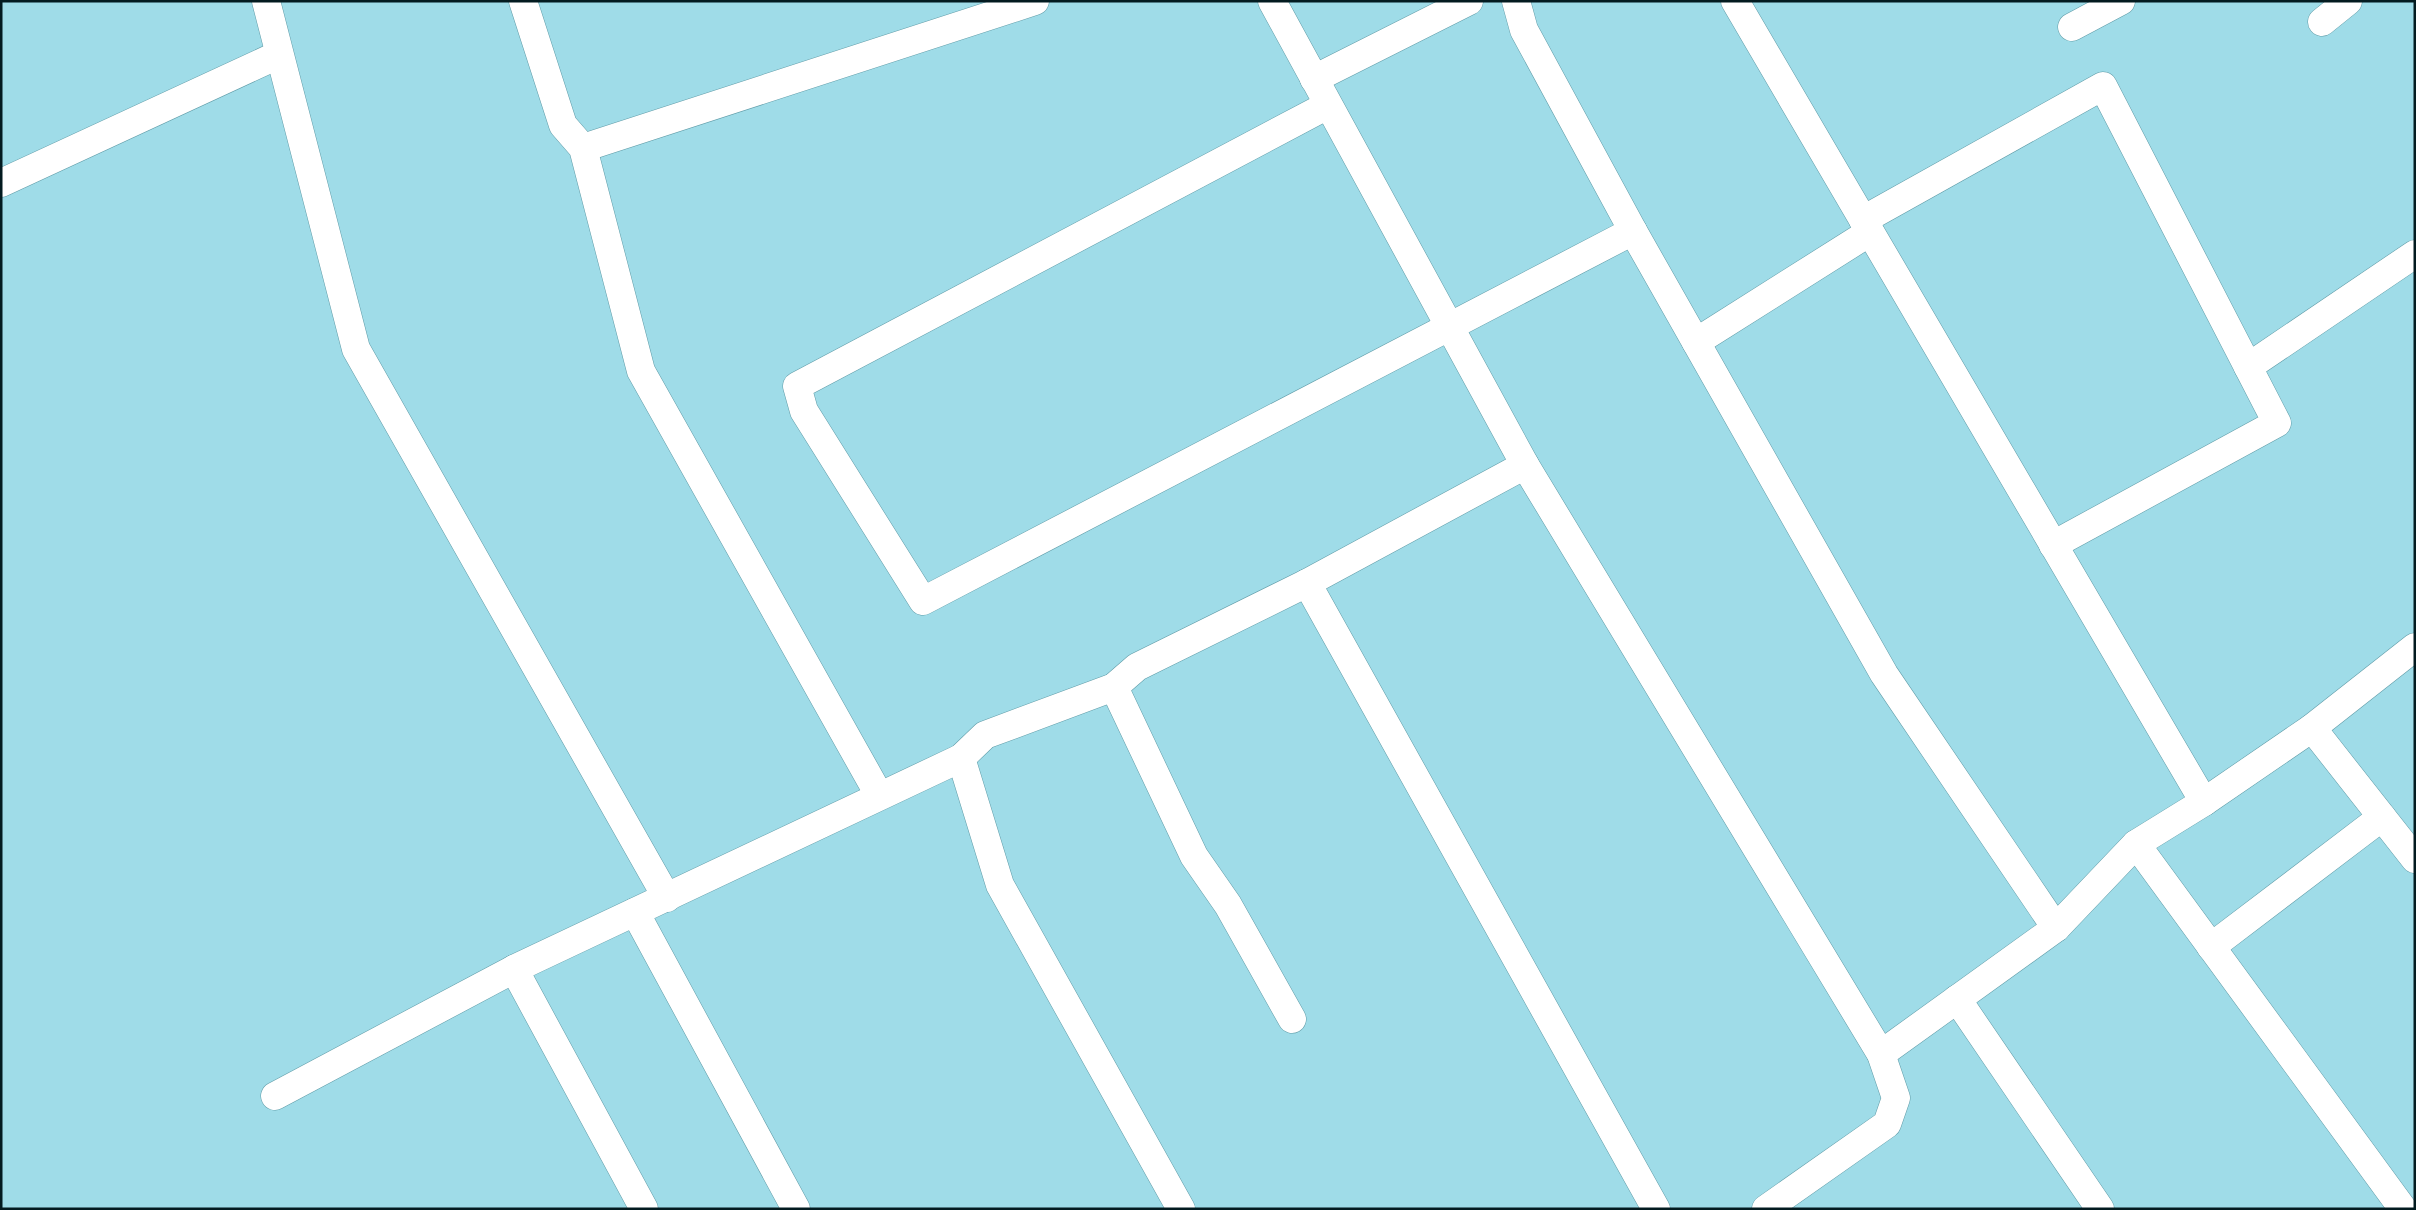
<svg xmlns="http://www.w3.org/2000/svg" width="2416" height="1210" viewBox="0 0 2416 1210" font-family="'Varela Round',sans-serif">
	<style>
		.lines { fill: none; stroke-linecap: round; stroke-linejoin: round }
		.street-casing { stroke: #609ca8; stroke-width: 29 }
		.street { stroke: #fff; stroke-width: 28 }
	</style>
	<rect width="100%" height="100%" fill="#9fdce8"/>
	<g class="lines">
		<defs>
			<g id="street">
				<polyline points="266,1 356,349 667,898"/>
				<polyline points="523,1 563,125 583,148 641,371 879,795"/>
				<polyline points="1272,1 1525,465 1881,1054 1896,1098 1887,1124 1766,1209"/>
				<polyline points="1516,1 1524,30 1633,231 1884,674 2056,928"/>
				<polyline points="1735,1 2204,802"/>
				<polyline points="2322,22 2348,1"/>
				<polyline points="2072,27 2121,1"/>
				<polyline points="1314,79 1469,1"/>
				<polyline points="1328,105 797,386 804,411 923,601 1633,231"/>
				<polyline points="583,148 1035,1"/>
				<polyline points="1,183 278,55"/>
				<polyline points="1863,220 2103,86 2277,423 2053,545"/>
				<polyline points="1696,342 1870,232"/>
				<polyline points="2248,367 2415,254"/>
				<polyline points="1307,583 1656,1209"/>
				<polyline points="1114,687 1194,856 1228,905 1292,1019"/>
				<polyline points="2312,728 2415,859"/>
				<polyline points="961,758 1000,885 1181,1209"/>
				<polyline points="2136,844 2403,1209"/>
				<polyline points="635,912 796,1209"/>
				<polyline points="2211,947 2382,817"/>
				<polyline points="514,969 644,1209"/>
				<polyline points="1957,999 2100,1209"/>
				<polyline points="1881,1054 2056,928 2136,844 2204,802 2312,728 2415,647"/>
				<polyline points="275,1096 514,969 961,758 985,735 1114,687 1137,667 1307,583 1525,465"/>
			</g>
		</defs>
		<use href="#street" class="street-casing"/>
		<use href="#street" class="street"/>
	</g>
	<rect width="2416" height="1210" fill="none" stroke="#031b20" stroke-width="5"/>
</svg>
